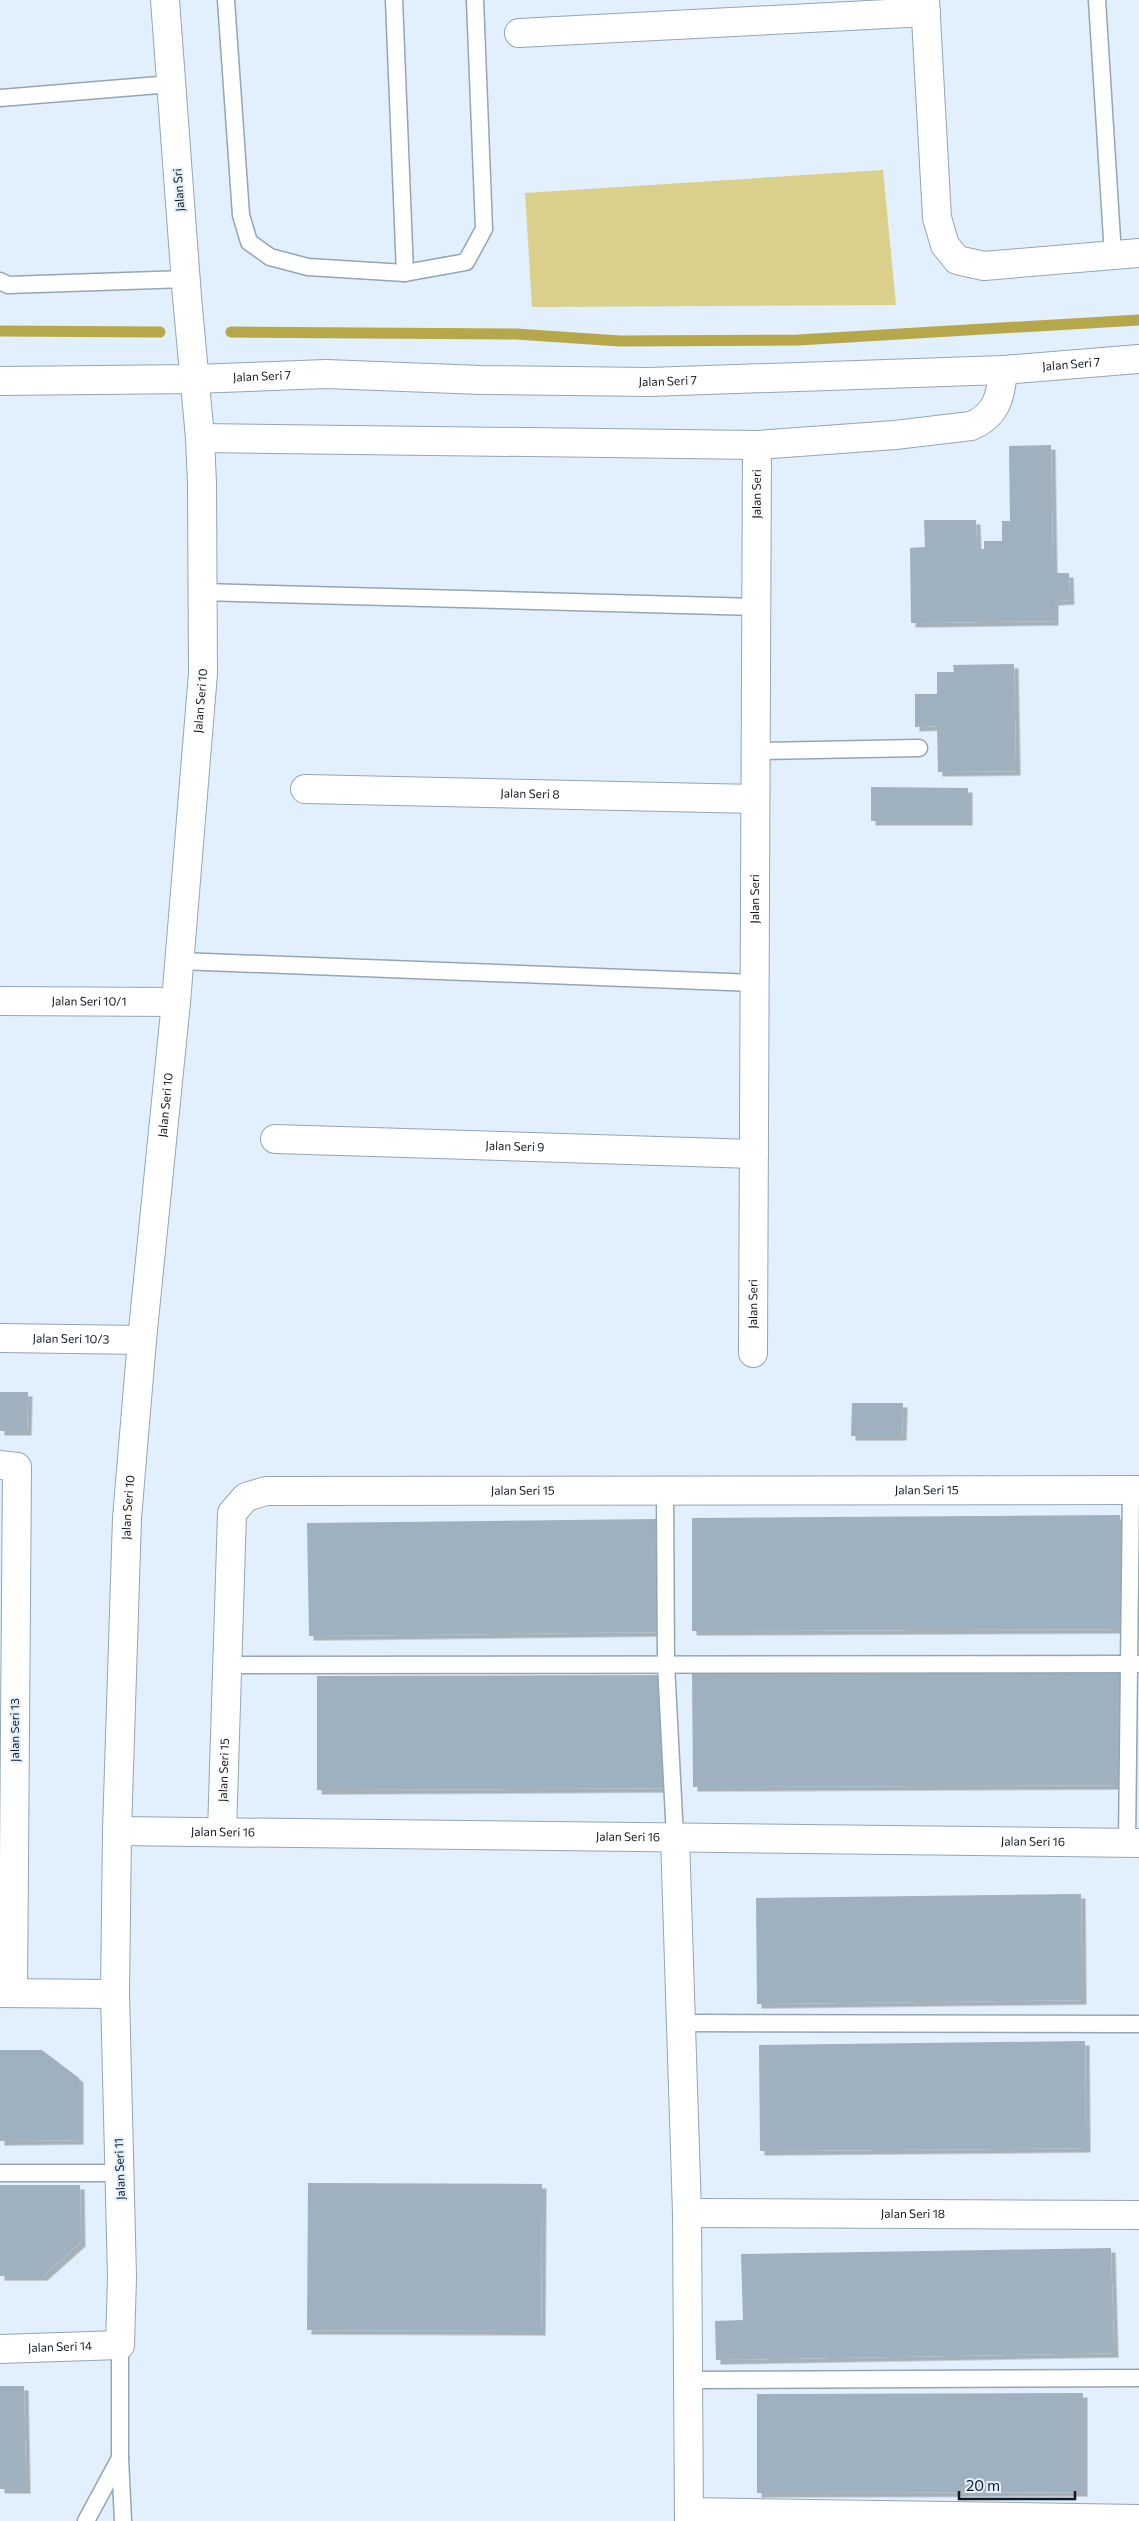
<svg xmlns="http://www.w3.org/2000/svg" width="1139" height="2521" viewBox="0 0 1139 2521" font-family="Commissioner,sans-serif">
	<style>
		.green { fill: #dbd08b }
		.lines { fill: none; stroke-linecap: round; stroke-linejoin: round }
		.stream { stroke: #b6a74b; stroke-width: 11 }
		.building { fill: #9fb1bf; filter: url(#shadow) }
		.service-casing { stroke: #94a6b3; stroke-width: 19 }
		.minor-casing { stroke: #94a6b3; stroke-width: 30 }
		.service { stroke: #fff; stroke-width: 16 }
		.minor { stroke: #fff; stroke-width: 28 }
		.labels { text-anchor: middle; stroke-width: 4; stroke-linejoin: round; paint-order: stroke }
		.street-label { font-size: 12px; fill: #13191f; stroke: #e1f0fc }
	</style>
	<defs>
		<filter id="shadow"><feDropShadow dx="4.5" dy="4.5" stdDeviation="0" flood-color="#0004"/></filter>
	</defs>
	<rect width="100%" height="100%" fill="#e1f0fc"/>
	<polygon class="green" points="883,170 896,305 532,307 525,193"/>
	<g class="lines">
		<g class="stream">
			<polyline points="0,331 160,332"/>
			<polyline points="231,332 516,334 620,341 798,340 1139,320"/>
		</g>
	</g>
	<g class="building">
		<polygon points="1051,445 1053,573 1069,573 1070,600 1054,601 1054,621 911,623 910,548 925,547 924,520 976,520 977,549 984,549 984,541 1002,541 1002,521 1010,521 1009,446"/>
		<polygon points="1014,664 1016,771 938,772 937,726 915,727 915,694 937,694 937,672 954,672 953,665"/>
		<polygon points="871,787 968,788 968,821 871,821"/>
		<polygon points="0,1392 28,1392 27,1431 0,1431"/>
		<polygon points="852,1403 903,1403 902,1436 851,1436"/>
		<polygon points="1120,1515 1120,1629 692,1631 692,1518"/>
		<polygon points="659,1519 660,1632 309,1636 307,1523"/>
		<polygon points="1120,1671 1120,1785 693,1787 692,1674"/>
		<polygon points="667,1675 667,1788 317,1790 317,1676"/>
		<polygon points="1081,1894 1082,2000 757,2004 756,1898"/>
		<polygon points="1085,2041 1086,2148 760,2151 759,2045"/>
		<polygon points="0,2050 42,2050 79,2078 79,2140 0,2141"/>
		<polygon points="308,2183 542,2184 541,2331 307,2330"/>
		<polygon points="0,2185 80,2185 81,2242 43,2276 0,2276"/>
		<polygon points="1111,2248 1114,2353 716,2360 715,2321 743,2320 741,2254"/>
		<polygon points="0,2386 24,2386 26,2489 0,2489"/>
		<polygon points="1083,2393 1083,2492 757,2493 757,2394"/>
	</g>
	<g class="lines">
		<defs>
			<g id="service">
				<polyline points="226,0 241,215 249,242 270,257 308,267 405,273 466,262 484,229 475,0"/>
				<polyline points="394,0 405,273"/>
				<polyline points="1097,0 1113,255"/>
				<polyline points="0,98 171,84"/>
				<polyline points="0,281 8,285 186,279"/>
				<polyline points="202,592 756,607"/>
				<polyline points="756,751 919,748"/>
				<polyline points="180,961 755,983"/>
				<polyline points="665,1491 666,1664 675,1837"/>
				<polyline points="227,1665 1139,1664"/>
				<polyline points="1127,1843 1131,1490"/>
				<polyline points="681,2023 1139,2024"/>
				<polyline points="0,2173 120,2173"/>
				<polyline points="688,2380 1139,2378"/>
				<polyline points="120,2458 123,2521"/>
				<polyline points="86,2521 120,2458 120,2345"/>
			</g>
			<g id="minor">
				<polyline points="925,0 937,218 945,245 957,260 984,266 1139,253"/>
				<polyline points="519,33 926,12"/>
				<path id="s1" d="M0,381l195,-2 131,-5 155,6 168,2 354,-12 136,-11"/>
				<path d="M200,438l557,7 138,-10 76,-9c26,-11 30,-30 32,-56"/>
				<path id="s2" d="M305,789l450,10"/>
				<path id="s3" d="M0,1001l176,1"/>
				<path id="s4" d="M275,1139l479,15"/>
				<path id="s5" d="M0,1338l142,2"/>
				<path id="s6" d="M753,1353l4,-908"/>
				<polyline points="0,1465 17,1467 13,1993"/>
				<path id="s7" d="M117,1831l1022,12"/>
				<path id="s8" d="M222,1832l10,-319 14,-16 20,-6 873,-1"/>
				<polyline points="675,1837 687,2213 689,2521"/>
				<polyline points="0,1993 115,1994"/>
				<path id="s9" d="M687,2213l452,2"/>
				<path id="s10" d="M0,2349l120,-4 2,-68 -7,-283 2,-163 10,-313 15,-178 34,-338 27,-329 -1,-189 -2,-46 -13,-141 -22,-297"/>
				<polyline points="689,2512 1139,2519"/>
			</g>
		</defs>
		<use href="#service" class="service-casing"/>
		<use href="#minor" class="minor-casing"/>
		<use href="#service" class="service"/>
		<use href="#minor" class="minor"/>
	</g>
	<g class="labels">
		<g class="street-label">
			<text transform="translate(179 190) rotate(-94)" y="4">Jalan Sri</text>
			<text dy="4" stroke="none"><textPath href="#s1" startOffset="1072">Jalan Seri 7</textPath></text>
			<text dy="4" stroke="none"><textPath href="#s1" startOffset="262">Jalan Seri 7</textPath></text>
			<text dy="4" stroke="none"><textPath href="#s1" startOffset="668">Jalan Seri 7</textPath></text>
			<text dy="4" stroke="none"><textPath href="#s6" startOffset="859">Jalan Seri</textPath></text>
			<text dy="4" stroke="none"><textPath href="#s10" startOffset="1768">Jalan Seri 10</textPath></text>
			<text dy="4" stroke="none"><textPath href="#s2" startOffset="225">Jalan Seri 8</textPath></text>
			<text dy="4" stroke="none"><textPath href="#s6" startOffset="454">Jalan Seri</textPath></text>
			<text dy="4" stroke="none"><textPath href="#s3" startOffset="89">Jalan Seri 10/1</textPath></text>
			<text dy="4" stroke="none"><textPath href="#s10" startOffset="1362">Jalan Seri 10</textPath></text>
			<text dy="4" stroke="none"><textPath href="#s4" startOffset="240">Jalan Seri 9</textPath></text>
			<text dy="4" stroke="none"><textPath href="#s6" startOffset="49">Jalan Seri</textPath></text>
			<text dy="4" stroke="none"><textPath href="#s5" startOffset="71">Jalan Seri 10/3</textPath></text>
			<text dy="4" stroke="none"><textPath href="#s8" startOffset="618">Jalan Seri 15</textPath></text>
			<text dy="4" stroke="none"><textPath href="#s8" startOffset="1022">Jalan Seri 15</textPath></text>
			<text dy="4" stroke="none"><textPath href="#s10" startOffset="958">Jalan Seri 10</textPath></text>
			<text transform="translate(15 1730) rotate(-90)" y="4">Jalan Seri 13</text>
			<text dy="4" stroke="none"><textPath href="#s8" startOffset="62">Jalan Seri 15</textPath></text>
			<text dy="4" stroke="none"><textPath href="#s7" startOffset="106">Jalan Seri 16</textPath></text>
			<text dy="4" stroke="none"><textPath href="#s7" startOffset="511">Jalan Seri 16</textPath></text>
			<text dy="4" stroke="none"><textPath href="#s7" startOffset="916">Jalan Seri 16</textPath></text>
			<text transform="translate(120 2169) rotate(-92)" y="4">Jalan Seri 11</text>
			<text dy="4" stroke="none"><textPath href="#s9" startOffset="226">Jalan Seri 18</textPath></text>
			<text dy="4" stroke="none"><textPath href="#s10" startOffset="60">Jalan Seri 14</textPath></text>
		</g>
	</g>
	<path d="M959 2491v8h116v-8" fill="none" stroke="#13191f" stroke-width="2.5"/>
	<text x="966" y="2491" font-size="15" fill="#13191f" stroke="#e1f0fc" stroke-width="4" paint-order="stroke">20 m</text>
</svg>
